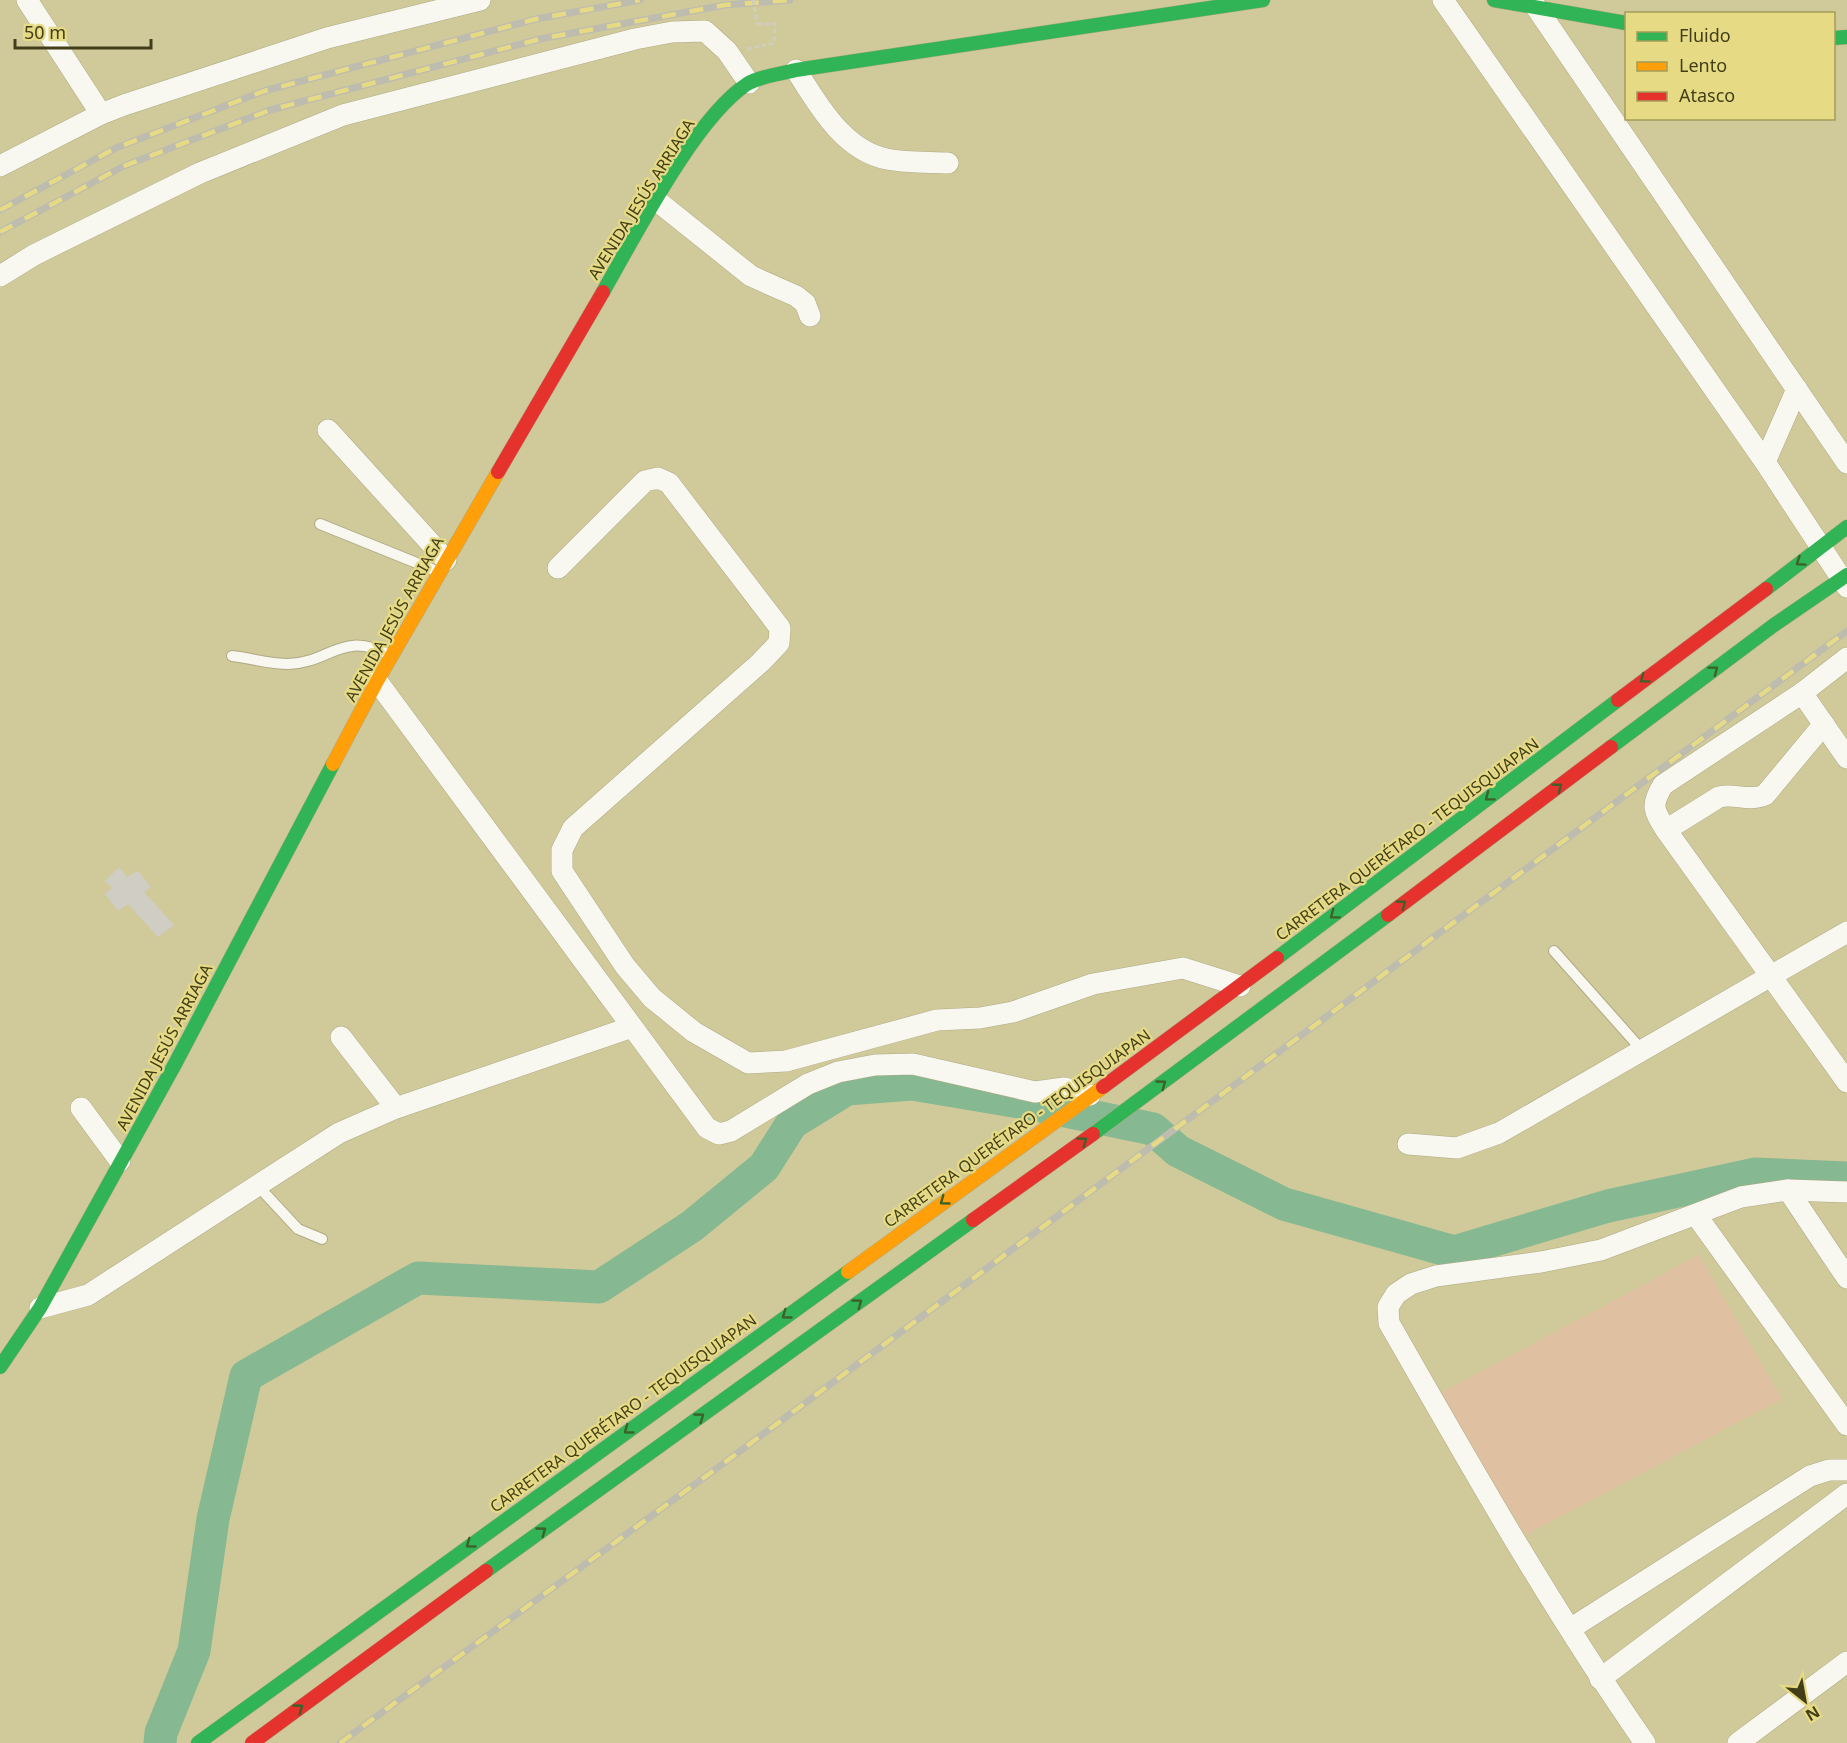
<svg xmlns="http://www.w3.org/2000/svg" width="1847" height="1743" viewBox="0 0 1847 1743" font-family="'Noto Sans',sans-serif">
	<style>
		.green { fill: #dfc1a1 }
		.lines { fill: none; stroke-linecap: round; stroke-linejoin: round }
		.river { stroke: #86b891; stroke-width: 33 }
		.building { fill: #cfcdc4 }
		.lane-casing { stroke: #afaa84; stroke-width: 12 }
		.street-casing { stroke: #afaa84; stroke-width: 22 }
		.fast-casing { stroke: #afaa84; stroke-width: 15 }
		.slow-casing { stroke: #afaa84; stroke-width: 15 }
		.jam-casing { stroke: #afaa84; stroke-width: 15 }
		.path { stroke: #cfcdbe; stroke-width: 3; stroke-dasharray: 4.5 3; stroke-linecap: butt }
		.lane { stroke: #f8f7f0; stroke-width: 10 }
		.street { stroke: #f8f7f0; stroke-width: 21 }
		.fast { stroke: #30b455; stroke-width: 14 }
		.slow { stroke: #ff9f0a; stroke-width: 14 }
		.jam { stroke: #e5322d; stroke-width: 14 }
		.rail-casing { stroke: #bdbcaf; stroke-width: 7 }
		.rail { stroke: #e6db84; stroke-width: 4.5; stroke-dasharray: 14; stroke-linecap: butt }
		.path-bridge { stroke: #cfcdbe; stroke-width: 3; stroke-dasharray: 4.5 3; stroke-linecap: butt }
		.oneway { stroke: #3d612b }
		.labels { text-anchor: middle; stroke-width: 4.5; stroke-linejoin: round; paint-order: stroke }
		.street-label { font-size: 16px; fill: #423e19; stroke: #e6db84 }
	</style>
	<rect width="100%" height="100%" fill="#d0ca9a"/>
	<polygon class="green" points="1699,1255 1782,1399 1526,1535 1437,1395"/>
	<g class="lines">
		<polyline class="river" points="160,1743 161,1733 194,1651 213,1519 246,1376 418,1278 599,1287 692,1226 764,1167 792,1123 847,1089 912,1084 1032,1104 1153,1129 1178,1151 1284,1204 1454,1252 1608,1206 1756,1174 1847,1178"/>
	</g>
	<polygon class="building" points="119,867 127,877 138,871 151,887 144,892 174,925 158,937 128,904 118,911 105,894 112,888 105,881"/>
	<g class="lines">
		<defs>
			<g id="lane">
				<polyline points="320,524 439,572"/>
				<path d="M232,656c18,2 38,8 56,8 43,-1 54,-35 103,-8"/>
				<polyline points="1554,951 1641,1049"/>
				<polyline points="258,1186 298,1229 322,1239"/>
			</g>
			<g id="street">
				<polyline points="27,0 101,114"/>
				<polyline points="1443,0 1765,462 1847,587"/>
				<polyline points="1536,7 1847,463"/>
				<path d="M796,70c22,35 48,81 91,89 20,4 41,3 61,4"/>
				<polyline points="0,166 101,114 124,105 327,38 480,0"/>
				<polyline points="656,200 751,276 796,296 805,303 810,316"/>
				<polyline points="0,276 34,255 200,173 343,115 635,39 672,32 705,31 727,51 749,83"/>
				<polyline points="328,430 446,560"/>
				<polyline points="1765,462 1797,389"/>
				<polyline points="558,568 645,481 658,478 669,483 780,628 779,643 761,662 573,828 562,850 562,871 625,966 652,998 694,1032 748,1063 786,1061 937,1020 980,1018 1013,1012 1093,984 1183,968 1240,986"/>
				<path d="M1847,658l-45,35 -139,92c-13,21 -9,26 3,45l181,252"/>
				<polyline points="377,681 707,1128 719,1134 731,1131 808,1084 838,1072 875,1065 913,1064 1035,1092 1064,1088 1090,1095"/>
				<polyline points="1802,693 1847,758"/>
				<path d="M1666,830l53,-33c16,-4 30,5 46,-2l59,-71"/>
				<polyline points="341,1037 396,1108"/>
				<polyline points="81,1108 120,1161"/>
				<polyline points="1408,1144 1457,1148 1499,1133 1847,932"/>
				<polyline points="1788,1190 1847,1278"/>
				<polyline points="1696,1215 1847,1425"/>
				<polyline points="40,1308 88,1295 339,1133 396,1108 632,1027"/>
				<polyline points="1570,1629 1810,1476 1829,1470 1847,1470"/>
				<polyline points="1600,1679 1847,1494"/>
				<path d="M1645,1743c-94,-135 -175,-278 -256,-420l-1,-16 8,-13 15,-10 25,-8 105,-14 60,-12 140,-53 47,-7 59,2"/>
				<polyline points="1738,1743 1847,1662"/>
			</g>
			<g id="fast">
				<polyline points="1494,0 1626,23"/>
				<polyline points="1834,38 1847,37"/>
				<path d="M603,292c32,-56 92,-174 144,-208 13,-8 34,-10 49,-14l467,-70"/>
				<polyline points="1766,589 1847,527"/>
				<polyline points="1611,747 1774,625 1847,575"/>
				<polyline points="1277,958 1618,700"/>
				<polyline points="1093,1134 1388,915"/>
				<polyline points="0,1367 40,1308 175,1064 333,764"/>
				<polyline points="486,1571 973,1220"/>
				<polyline points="198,1743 848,1272"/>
			</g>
			<g id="slow">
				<polyline points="333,764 377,681 498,472"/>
				<polyline points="848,1272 1103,1087"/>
			</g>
			<g id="jam">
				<polyline points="498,472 603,292"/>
				<polyline points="1618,700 1766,589"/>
				<polyline points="1388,915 1611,747"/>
				<polyline points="1103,1087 1277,958"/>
				<polyline points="973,1220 1093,1134"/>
				<polyline points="252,1743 486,1571"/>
			</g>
		</defs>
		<use href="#lane" class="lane-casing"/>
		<use href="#street" class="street-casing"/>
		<use href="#fast" class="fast-casing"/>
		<use href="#slow" class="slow-casing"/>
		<use href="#jam" class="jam-casing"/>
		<polyline class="path" points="747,49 774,43 775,24 757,24"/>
		<use href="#lane" class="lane"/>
		<use href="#street" class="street"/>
		<use href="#fast" class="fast"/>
		<use href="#slow" class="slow"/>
		<use href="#jam" class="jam"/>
		<defs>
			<g id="rail">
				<polyline points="0,210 116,148 264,91 536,19 640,0"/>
				<polyline points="0,232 124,166 270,110 540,39 725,5 790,0"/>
				<polyline points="340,1743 728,1460 1847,631"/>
			</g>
		</defs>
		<use href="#rail" class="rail-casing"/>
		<use href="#rail" class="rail"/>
		<polyline class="path-bridge" points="753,0 757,24"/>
	</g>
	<defs><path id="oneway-chevron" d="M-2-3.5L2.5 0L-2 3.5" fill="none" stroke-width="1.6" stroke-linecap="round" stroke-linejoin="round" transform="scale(1.5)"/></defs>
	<g class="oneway">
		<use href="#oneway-chevron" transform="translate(1800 562) rotate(146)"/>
		<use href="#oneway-chevron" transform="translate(1714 670) rotate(-37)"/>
		<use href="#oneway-chevron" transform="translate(1644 679) rotate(143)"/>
		<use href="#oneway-chevron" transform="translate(1558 787) rotate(-37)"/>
		<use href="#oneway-chevron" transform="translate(1489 797) rotate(143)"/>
		<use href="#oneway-chevron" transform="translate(1402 904) rotate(-37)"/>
		<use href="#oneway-chevron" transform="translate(1334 915) rotate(143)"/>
		<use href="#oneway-chevron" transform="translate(1162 1084) rotate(-36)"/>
		<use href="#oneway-chevron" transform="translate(1083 1141) rotate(-36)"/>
		<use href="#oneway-chevron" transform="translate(944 1201) rotate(144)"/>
		<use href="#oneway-chevron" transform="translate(858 1303) rotate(-36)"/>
		<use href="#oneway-chevron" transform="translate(786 1315) rotate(144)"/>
		<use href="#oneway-chevron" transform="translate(700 1417) rotate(-36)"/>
		<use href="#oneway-chevron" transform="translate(628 1430) rotate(144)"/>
		<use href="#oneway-chevron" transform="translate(542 1531) rotate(-36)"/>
		<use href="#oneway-chevron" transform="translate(470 1544) rotate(144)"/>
		<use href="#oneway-chevron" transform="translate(299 1708) rotate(-36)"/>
	</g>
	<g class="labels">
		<g class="street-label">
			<text transform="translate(641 199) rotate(-58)" y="6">AVENIDA JESÚS ARRIAGA</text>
			<text transform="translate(394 619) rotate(-61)" y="6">AVENIDA JESÚS ARRIAGA</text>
			<text transform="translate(1407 839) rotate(-37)" y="6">CARRETERA QUERÉTARO - TEQUISQUIAPAN</text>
			<text transform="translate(164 1047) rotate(-62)" y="6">AVENIDA JESÚS ARRIAGA</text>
			<text transform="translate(1017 1128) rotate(-36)" y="6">CARRETERA QUERÉTARO - TEQUISQUIAPAN</text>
			<text transform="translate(623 1413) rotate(-36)" y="6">CARRETERA QUERÉTARO - TEQUISQUIAPAN</text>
		</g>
	</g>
	<rect x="1625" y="12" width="210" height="108" fill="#e6db84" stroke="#a49c59" stroke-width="1.5"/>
	<rect x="1637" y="32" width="30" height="9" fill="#30b455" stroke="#a49c59" stroke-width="1.5"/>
	<text x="1679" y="42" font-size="18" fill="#423e19">Fluido</text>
	<rect x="1637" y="62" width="30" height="9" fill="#ff9f0a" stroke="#a49c59" stroke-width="1.5"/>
	<text x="1679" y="72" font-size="18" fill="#423e19">Lento</text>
	<rect x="1637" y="92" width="30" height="9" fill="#e5322d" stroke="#a49c59" stroke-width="1.5"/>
	<text x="1679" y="102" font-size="18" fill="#423e19">Atasco</text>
	<g transform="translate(1805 1701) rotate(149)" stroke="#e6db84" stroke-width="4.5" paint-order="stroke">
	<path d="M0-4.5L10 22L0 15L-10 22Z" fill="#423e19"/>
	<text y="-9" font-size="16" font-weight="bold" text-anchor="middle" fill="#423e19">N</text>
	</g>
	<path d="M15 39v9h136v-9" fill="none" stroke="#423e19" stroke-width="3"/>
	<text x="24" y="39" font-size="18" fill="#423e19" stroke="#e6db84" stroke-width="4.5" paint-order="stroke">50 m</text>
</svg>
